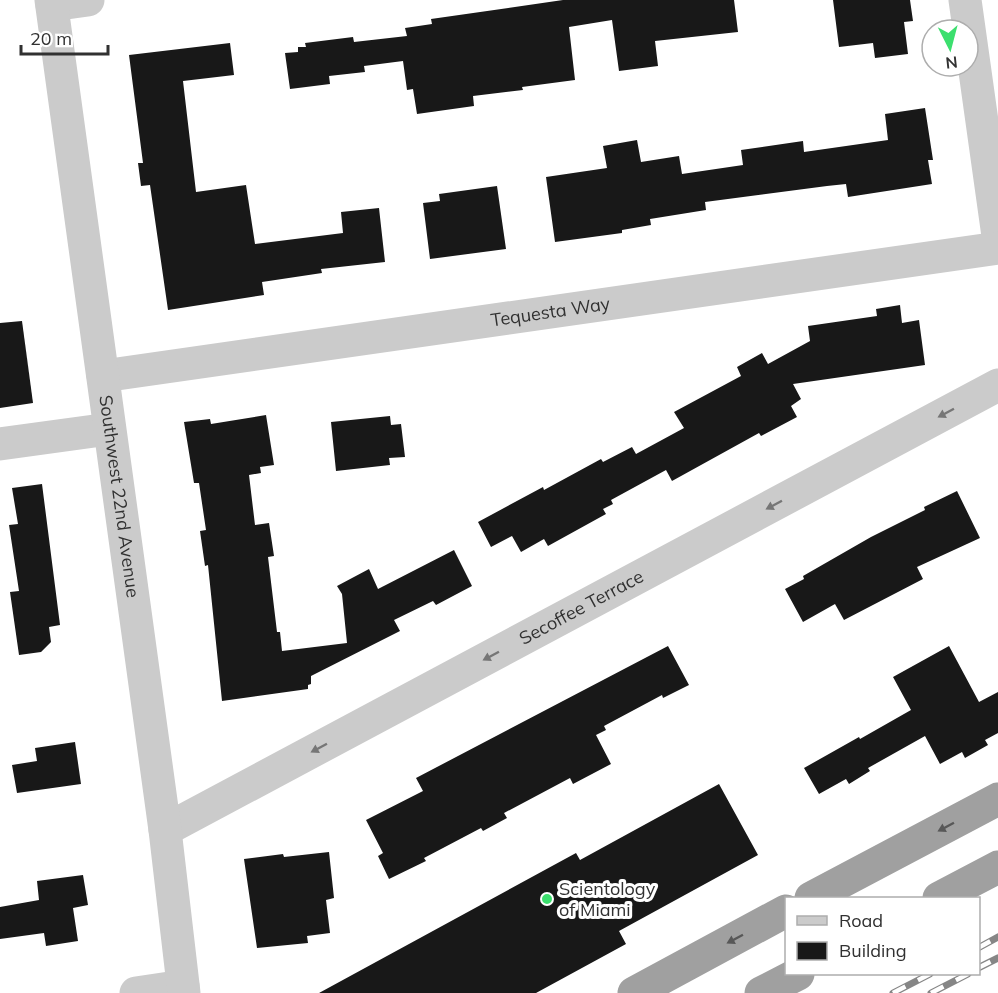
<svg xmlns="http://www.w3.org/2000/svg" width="998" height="993" viewBox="0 0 998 993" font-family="Mulish,sans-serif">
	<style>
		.building { fill: #181818 }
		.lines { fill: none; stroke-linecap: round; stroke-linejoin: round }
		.minor { stroke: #cbcbcb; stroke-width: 33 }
		.tertiary { stroke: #cbcbcb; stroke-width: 33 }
		.trunk { stroke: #a0a0a0; stroke-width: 33 }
		.rail-casing { stroke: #868686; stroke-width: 7 }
		.rail { stroke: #fff; stroke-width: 4.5; stroke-dasharray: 14; stroke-linecap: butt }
		.oneway { fill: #767676 }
		.oneway2 { fill: #585858 }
		.poi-dot { fill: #3cdf6e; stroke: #fff; stroke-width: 2 }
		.labels { text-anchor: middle; stroke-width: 6; stroke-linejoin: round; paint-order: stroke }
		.street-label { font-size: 18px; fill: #313131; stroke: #fff }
		.poi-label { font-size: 18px; fill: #313131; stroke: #fff; text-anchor: start }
	</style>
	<rect width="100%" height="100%" fill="#fff"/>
	<g class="building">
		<polygon points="563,0 734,0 738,32 655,41 658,66 619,71 612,20 569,27 575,80 522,87 523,90 473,96 474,106 417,114 413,89 407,90 403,61 364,66 365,72 329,76 330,84 290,89 285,53 298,52 298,47 306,47 305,43 353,37 354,42 407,36 405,28 432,24 431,19"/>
		<polygon points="833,0 910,0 913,21 904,22 908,54 875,58 873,43 839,47"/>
		<polygon points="230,43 234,75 183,81 196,192 246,185 255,244 343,233 341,212 379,208 385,262 321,269 322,273 262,282 264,295 168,310 150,185 141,186 138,163 143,163 129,55"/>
		<polygon points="925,108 933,160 928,160 932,184 848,197 846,184 827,186 705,202 706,210 650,219 651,225 622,230 622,233 555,242 546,177 607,168 603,146 637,140 641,162 679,156 682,174 743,165 741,150 803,141 804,152 888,140 885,114"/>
		<polygon points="497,186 506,249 430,259 423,203 440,201 439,194"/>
		<polygon points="900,305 902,323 919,320 925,365 793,384 801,399 791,406 797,417 761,436 759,433 672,481 666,470 611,500 613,504 603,509 606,514 548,546 544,539 521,552 512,536 491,547 478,522 543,487 544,490 601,459 603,462 632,447 636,454 684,428 674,412 741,376 737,367 762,353 768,364 810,341 808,326 877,316 876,309"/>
		<polygon points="22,321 33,403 0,408 0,323"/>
		<polygon points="266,415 274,465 260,467 261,473 249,475 255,525 269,523 274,556 268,557 277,632 280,632 282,651 347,643 342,594 337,586 369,569 378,589 454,550 472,586 436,605 433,601 394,620 400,631 311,676 311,684 308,685 308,689 222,701 208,565 205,566 200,531 206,530 199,483 194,483 184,422 210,419 211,424"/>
		<polygon points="390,416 391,425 401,424 405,457 389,458 390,465 336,471 331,422"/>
		<polygon points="42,484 60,625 49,627 51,642 41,652 19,655 10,592 19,591 9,525 18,524 12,488"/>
		<polygon points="957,491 980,538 917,567 923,579 844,620 835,604 803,622 785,589 804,579 803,576 871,537 925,510 924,507"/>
		<polygon points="668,646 689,685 663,698 662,695 604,726 606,730 596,735 611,764 573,784 570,778 504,813 507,818 483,831 481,828 424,858 426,861 389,879 378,856 383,853 366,820 423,791 416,778"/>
		<polygon points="949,646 979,702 998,692 998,733 985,740 988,745 965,758 962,752 940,764 925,736 868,768 870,771 849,784 846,779 819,794 804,768 859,737 860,739 911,710 893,677"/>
		<polygon points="75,742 81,784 17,793 12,765 37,761 35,748"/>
		<polygon points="719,784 758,855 619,931 626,944 536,993 319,993 576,853 580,860"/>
		<polygon points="329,852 334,898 326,900 330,933 307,936 308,943 257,948 244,859 283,854 284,857"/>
		<polygon points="83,875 88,905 73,908 78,941 46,946 44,933 0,939 0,907 39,900 37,881"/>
	</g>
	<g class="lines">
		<g class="minor">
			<polyline points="965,0 998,236"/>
			<polyline points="52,5 88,0"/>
			<path id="s1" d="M103,376l895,-128"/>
			<polyline points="0,444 109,429"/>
			<path id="s2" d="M165,830l833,-445"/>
			<polyline points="136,993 183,986"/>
		</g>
		<path class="tertiary" id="s3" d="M51,0l114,830 19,163"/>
		<g class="trunk">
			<polyline points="811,898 998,799"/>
			<polyline points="939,898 998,867"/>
			<polyline points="634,993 786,911"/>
			<polyline points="761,993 798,974"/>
		</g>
		<defs>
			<g id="rail">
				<polyline points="978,948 998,937"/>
				<polyline points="978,968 998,958"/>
				<polyline points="893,993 930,974"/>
				<polyline points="931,993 968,974"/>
			</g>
		</defs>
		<use href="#rail" class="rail-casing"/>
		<use href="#rail" class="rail"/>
	</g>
	<defs><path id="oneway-solid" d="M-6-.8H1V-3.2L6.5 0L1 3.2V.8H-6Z" transform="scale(1.5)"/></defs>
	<g class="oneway">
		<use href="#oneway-solid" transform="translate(946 413) rotate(152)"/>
		<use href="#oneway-solid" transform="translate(774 505) rotate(152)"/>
		<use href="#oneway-solid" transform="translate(491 656) rotate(152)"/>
		<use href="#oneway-solid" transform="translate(319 748) rotate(152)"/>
	</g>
	<g class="oneway2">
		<use href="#oneway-solid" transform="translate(946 827) rotate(152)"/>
		<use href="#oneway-solid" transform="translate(735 939) rotate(152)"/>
	</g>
	<circle class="poi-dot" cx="547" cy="899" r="6"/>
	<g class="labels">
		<g class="street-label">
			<text dy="6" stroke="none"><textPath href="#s1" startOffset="452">Tequesta Way</textPath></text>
			<text dy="6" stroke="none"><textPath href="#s3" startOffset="501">Southwest 22nd Avenue</textPath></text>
			<text dy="6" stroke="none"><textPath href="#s2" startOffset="472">Secoffee Terrace</textPath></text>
		</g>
		<g class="poi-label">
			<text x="559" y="895">Scientology<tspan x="559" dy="21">of Miami</tspan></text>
		</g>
	</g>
	<rect x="785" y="897" width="195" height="78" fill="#ffffff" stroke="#adadad" stroke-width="1.5"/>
	<rect x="797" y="916" width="30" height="9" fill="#cbcbcb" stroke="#adadad" stroke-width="1.5"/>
	<text x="839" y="927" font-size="18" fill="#313131">Road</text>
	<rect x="797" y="942" width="30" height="18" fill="#181818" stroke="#adadad" stroke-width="1.5"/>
	<text x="839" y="957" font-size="18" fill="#313131">Building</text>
	<g transform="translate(950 48) rotate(174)"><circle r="28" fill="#ffffff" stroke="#adadad" stroke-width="1.5"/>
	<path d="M0-4.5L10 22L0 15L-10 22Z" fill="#3cdf6e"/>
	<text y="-9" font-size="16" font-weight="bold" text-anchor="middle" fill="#313131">N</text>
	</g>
	<path d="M21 45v9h87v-9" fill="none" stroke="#313131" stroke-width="3"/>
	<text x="30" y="45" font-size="18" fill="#313131" stroke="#ffffff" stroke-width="4.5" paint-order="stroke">20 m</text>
</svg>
